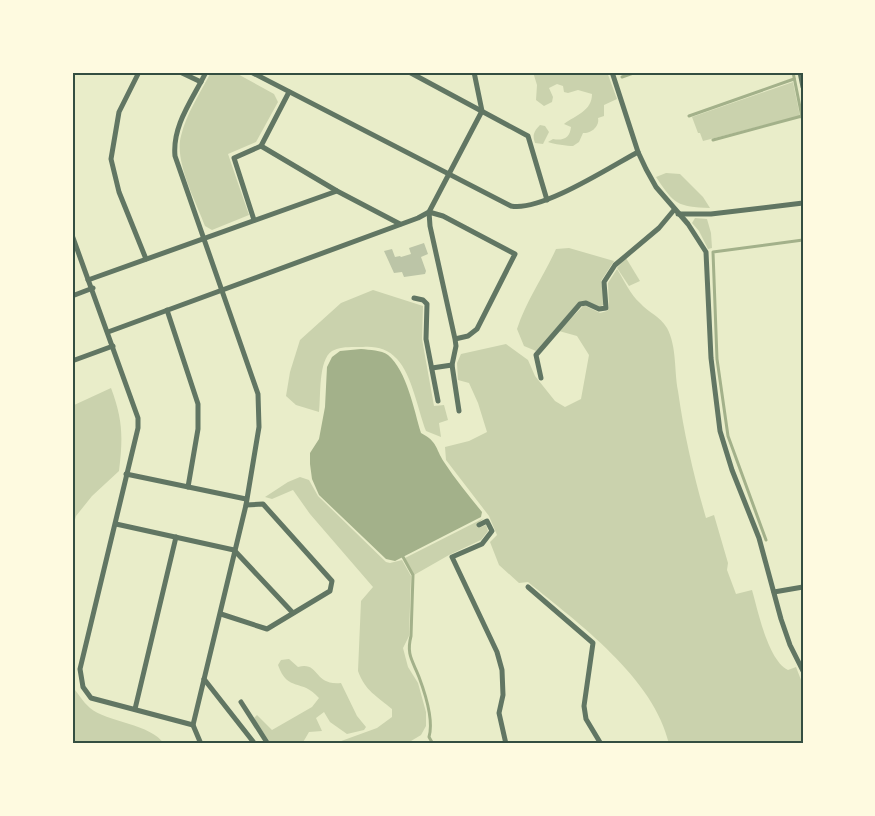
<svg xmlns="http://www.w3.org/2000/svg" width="875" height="816" viewBox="0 0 875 816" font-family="'Asap Condensed',sans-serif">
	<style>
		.green { fill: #cad2ad }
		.water { fill: #a3b18a }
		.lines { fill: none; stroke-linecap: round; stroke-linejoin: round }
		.stream { stroke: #a3b18a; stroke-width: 3 }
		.building { fill: #bcc5a7 }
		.minor { stroke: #617663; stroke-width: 5 }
		.neatline { fill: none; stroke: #344e41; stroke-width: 2 }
	</style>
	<rect width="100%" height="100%" fill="#e9edc9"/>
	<g class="green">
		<path d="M211,72h23l40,22 4,8 -22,40 -28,12 21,61 -37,15 -7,-4c-9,-24 -31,-65 -24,-90 5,-22 20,-44 30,-64z"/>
		<path d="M533,72h52l2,3 7,-3h13l10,27 -13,6v11l-6,2c2,8 -7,16 -15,15l-4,9 -6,4c-5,0 -20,-2 -25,-4l5,-3c10,2 17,-1 18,-12l-7,-3c12,-9 28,-13 28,-30l-14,-4 -10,3 -4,-1 -1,-6 -6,-2 -8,4 4,9 -1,5 -8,4 -8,-6 1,-15z"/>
		<polygon points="793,82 800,116 703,141 700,133 698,133 692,117"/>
		<path d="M540,125l5,1 4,6 -6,12 -8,-1c-3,-8 -1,-12 5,-18z"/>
		<path d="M666,173l14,1 23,23 7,11c-33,-1 -36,-4 -54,-31z"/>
		<polygon points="695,218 707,219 711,233 712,248 708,249 699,231 692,223"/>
		<path d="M569,248l45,13 -13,20 4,23 -6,3 -13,-6 -7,1 -43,49 -12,-5 -7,-17c9,-28 27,-53 39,-80z"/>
		<polygon points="626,258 640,281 629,286 617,268"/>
		<path d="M617,269c7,11 13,25 23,34 9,10 20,13 27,25 10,19 7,42 11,63 6,43 16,86 28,127l8,-3 14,48 -1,7 9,24 16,-4c6,21 16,70 36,80l8,-3 7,18v59h-134c-15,-66 -91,-121 -141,-162l-9,1 -20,-18 -9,-23 7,-7 -8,-19 -43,-56 -1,-13 24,-6 18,-9 -9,-29 -9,-20 -11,-3 -1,-17 4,-9 45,-10 22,16 7,16 20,25 10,6 16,-8 8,-44 -12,-19 -18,-5 25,-26 16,8 7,-2 2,-3 -1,-25z"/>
		<path d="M373,290l50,16 -1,33 12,67 10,-1 4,15 -9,3 2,14 -15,-6c-8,-21 -14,-56 -29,-72 -9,-10 -21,-13 -34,-12 -9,0 -23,-1 -31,4 -14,9 -11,46 -13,61l-23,-7 -10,-9 4,-24 10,-32 41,-37z"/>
		<path d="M111,388c12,32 12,49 8,83l-27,25 -16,20 -4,15v-125z"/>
		<path d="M300,477l9,3 9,16 68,66 4,1 12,-3 9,16 -2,60 -6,12 5,19 10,16 8,29v14l-5,9 -15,9h-73l44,-16 15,-11v-8c-15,-13 -27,-18 -34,-38l3,-70 12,-14 -63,-73 -17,-24 -21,9 -7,-2 23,-15z"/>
		<polygon points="484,518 477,524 479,528 486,525 488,531 481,540 449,555 414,575 405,558"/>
		<path d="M289,659l9,8c22,-6 15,19 43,16l16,33 9,11 -2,3 -17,4 -17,-12 -6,-10 -8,6 6,13 -13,1 -7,12h-31l-17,-26 3,-3 15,15 40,-23 7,-9c-17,-20 -31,-5 -41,-33l3,-5z"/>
		<path d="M72,686c5,6 11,16 18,22 16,14 62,16 74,36h-87l-5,-4z"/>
	</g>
	<path class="water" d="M361,349c9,1 20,1 27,6 19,16 26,55 33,78 17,9 14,15 23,29 11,17 25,34 38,50l-1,5 -86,44 -9,-2 -67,-64 -7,-16 -2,-15v-11l9,-14 6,-32 2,-40 5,-10 8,-6z"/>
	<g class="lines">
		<g class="stream">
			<polyline points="793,72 803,122"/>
			<polyline points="622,77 636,72"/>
			<polyline points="689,116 794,79"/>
			<polyline points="713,140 802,116"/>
			<polyline points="766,540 728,436 717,359 713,252 803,240"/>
			<path d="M402,555l11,20 -2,61c-5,19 2,25 8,41 6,16 15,43 10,60l4,7"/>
		</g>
	</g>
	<polygon class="building" points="424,243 428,254 421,257 426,271 425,274 404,277 402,272 394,273 384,251 392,249 395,257 400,256 401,257 411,254 409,248"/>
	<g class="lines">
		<g class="minor">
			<polyline points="139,72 119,112 111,159 119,192 146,259"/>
			<polyline points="180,72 201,82"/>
			<path d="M251,72l260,134c30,6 99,-39 127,-54"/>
			<polyline points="409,72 528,136 547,200"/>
			<polyline points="612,72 638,152 646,169 656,187 688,224 706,252 711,358 720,431 732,470 759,538 781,619 790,645 803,671"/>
			<polyline points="800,72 803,87"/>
			<polyline points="261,146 337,191 400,224"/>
			<polyline points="678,214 711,214 803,203"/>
			<polyline points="254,220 234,158 261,146 289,92"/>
			<path d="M72,235l66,183v10l-58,241 3,18 8,11 102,27 53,-220 13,-78 -1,-33 -83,-238c-3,-31 18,-57 31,-84"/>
			<polyline points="88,280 337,191"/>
			<polyline points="72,296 93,288"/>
			<polyline points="414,298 423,300 427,304 426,339 438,401"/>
			<polyline points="167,310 198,404 198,429 188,487"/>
			<polyline points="108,332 418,218 429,212 482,111 474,72"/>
			<polyline points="455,339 468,336 477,329 515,254 443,216 429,212 430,226 455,339 456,346 452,365 459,411"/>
			<polyline points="72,361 113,346"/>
			<polyline points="432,368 452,365"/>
			<polyline points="541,378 536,355 580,304 586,303 599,309 606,308 604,282 615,265 659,228 674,210"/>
			<polyline points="126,474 246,499"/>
			<polyline points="116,524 234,550 293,613"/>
			<polyline points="479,525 487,521 492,531 482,544 452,557 497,652 502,670 503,695 499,713 506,744"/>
			<polyline points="528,587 593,643 584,706 586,719 601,744"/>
			<polyline points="774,592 803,587"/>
			<polyline points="221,614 267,629 330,591 332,581 263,504 246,505"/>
			<polyline points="204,679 255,744"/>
			<polyline points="241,702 268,744"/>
			<polyline points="135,709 176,537"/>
			<polyline points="193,725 201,744"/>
		</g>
	</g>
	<rect width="875" height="816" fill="none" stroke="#fefae0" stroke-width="147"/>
	<rect x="74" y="74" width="728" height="668" class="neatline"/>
</svg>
